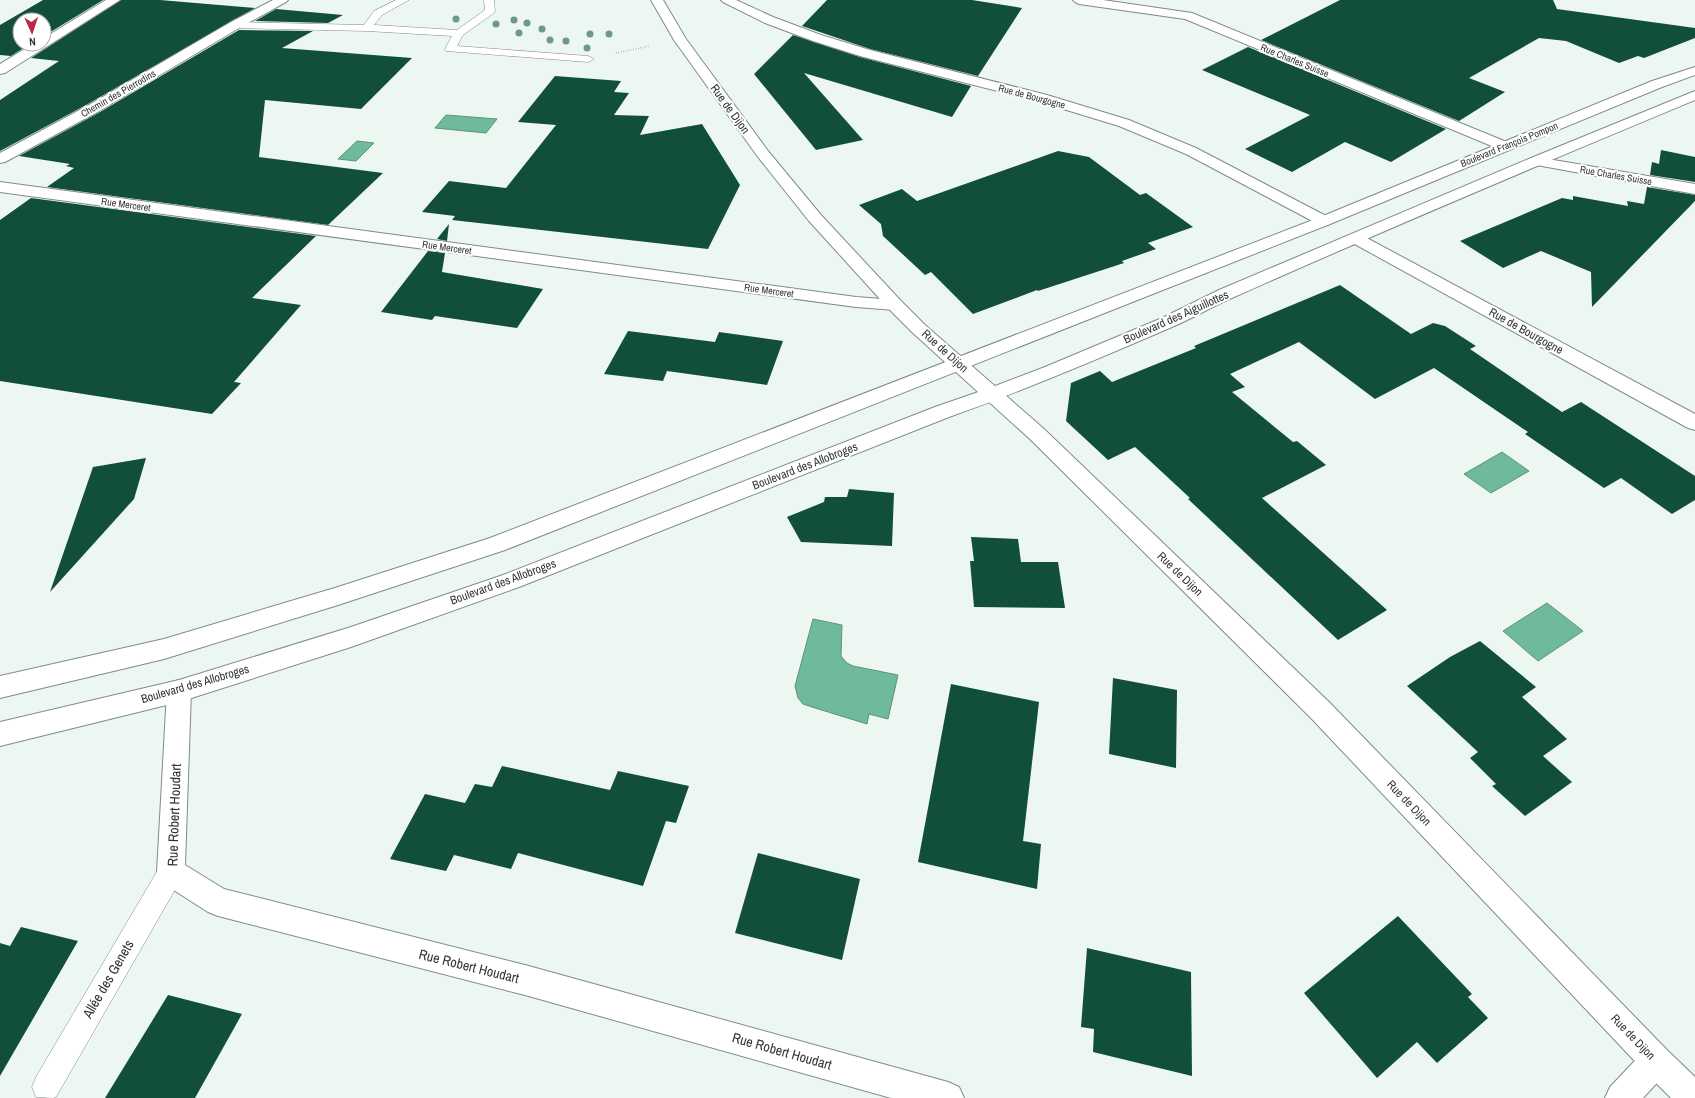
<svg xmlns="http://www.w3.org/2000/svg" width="1695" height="1098" viewBox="0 0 1695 1098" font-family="'Archivo Narrow',sans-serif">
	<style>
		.water { fill: #6fba9a; stroke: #5d927b }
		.building { fill: #124f39 }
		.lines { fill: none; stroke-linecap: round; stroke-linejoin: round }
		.service-casing { stroke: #818b86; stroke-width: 1 }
		.minor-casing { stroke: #818b86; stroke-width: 2 }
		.tertiary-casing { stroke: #818b86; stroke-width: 2 }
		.primary-casing { stroke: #818b86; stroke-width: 2 }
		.path { stroke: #878e8b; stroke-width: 1.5; stroke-dasharray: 0.5 2; stroke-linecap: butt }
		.service { fill: #fff; fill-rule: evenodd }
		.minor { fill: #fff; fill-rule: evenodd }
		.tertiary { fill: #fff; fill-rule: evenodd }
		.primary { fill: #fff; fill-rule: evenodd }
		.tree { fill: #709889 }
		.labels { text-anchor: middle; stroke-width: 4; stroke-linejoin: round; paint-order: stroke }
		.far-street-label { font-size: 10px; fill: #323634; stroke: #fff }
		.street-label { font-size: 12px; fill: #323634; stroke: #fff }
		.near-street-label { font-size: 14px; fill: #323634; stroke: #fff }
	</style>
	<rect width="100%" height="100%" fill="#ecf7f1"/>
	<g class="water">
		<polygon points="446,115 497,119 486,133 435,128"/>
		<polygon points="357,141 374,143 356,161 338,159"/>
		<polygon points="1502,452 1529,471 1491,493 1464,474"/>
		<polygon points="1547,603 1583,631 1538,661 1503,631"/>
		<polygon points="813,619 842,625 841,656 847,663 853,666 898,675 888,719 869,714 867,724 812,707 803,704 798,698 795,686"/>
	</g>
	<g class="building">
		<polygon points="43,0 103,0 44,36 44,20 20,20 20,44 30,44 11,56 0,55 0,25"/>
		<polygon points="121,0 160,0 255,8 88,104 0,151 0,100 59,61 31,58"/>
		<polygon points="827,0 972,0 1022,8 978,76 870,49 802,26"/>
		<polygon points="1340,0 1553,0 1557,9 1695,28 1695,38 1644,58 1638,56 1619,63 1566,41 1539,38 1469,78 1505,92 1459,121 1261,40"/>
		<polygon points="276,9 343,15 328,23 255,21"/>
		<polygon points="239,30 313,31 282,48 412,58 361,109 265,100 259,157 383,173 328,225 47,187 74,168 66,166 70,164 19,156 100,112"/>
		<polygon points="793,35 860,57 971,86 952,117 804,73 863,140 816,150 754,74"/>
		<polygon points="1248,47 1446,129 1391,162 1345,142 1292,172 1245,149 1310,115 1202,70"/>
		<polygon points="555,76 621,81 614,92 629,93 614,115 649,116 640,135 702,124 740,185 708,249 452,220 455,216 422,212 449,181 506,188 556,125 518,122"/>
		<polygon points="1661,150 1695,157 1695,182 1650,175 1652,162 1659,164"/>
		<polygon points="1058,151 1089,157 1140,195 1146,193 1193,227 1148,243 1156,249 1122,261 1124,263 1038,291 1037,290 973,314 931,272 925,275 883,236 881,224 859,205 902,189 917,201"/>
		<polygon points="1647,187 1695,195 1695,201 1592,307 1591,272 1541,251 1503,268 1460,241 1562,198 1573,200 1573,196 1628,206 1627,201 1644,204"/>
		<polygon points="31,198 316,236 252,298 301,305 234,382 241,383 212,414 0,381 0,220"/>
		<polygon points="449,224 447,241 437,239"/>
		<polygon points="428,251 445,253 442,272 543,289 517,328 435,316 432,320 381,312"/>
		<polygon points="1340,285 1411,334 1433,323 1445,326 1476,346 1470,349 1562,412 1581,402 1695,476 1695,500 1672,514 1621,478 1604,488 1525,434 1528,432 1434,368 1375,399 1299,342 1230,374 1245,387 1232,392 1293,442 1297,441 1326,465 1262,498 1387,610 1338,640 1188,499 1190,498 1135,447 1108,460 1066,421 1071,383 1100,371 1112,382 1196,348 1194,346"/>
		<polygon points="628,331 715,342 719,332 783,341 767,385 667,371 663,381 604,374"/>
		<polygon points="146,458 134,499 50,592 93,467"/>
		<polygon points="849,489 894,493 892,546 801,542 787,517 824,502 825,497 847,497"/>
		<polygon points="971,537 1018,539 1021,562 1058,562 1065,608 974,607 970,561 974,561"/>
		<polygon points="1480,641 1536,687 1522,697 1567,739 1543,756 1572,782 1525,816 1492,786 1496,784 1470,758 1478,752 1407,686 1450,657"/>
		<polygon points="1113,678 1177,690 1176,768 1109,754"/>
		<polygon points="951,684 1039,702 1023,841 1041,844 1037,889 918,862"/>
		<polygon points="502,766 610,790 618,771 689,786 676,823 666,821 643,886 518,853 511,869 454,855 446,871 390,859 425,794 465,803 475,784 492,787"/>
		<polygon points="758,853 860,879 842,960 735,933"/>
		<polygon points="1398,916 1472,994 1468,997 1488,1018 1437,1063 1417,1042 1377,1078 1304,993"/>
		<polygon points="21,927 78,941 0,1076 0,943 10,946"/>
		<polygon points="1087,948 1191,972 1192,1076 1093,1052 1094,1029 1081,1027"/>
		<polygon points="168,995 242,1014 195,1098 105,1098"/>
	</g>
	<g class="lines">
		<defs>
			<g id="service">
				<polygon points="396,0 409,0 382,15 374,25 457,30 485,10 484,0 494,0 495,11 494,13 463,35 457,46 588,56 594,59 588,62 446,51 445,49 452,36 367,31 235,28 230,25 235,22 364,25 374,11"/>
				<polygon points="171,860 180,863 183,872 180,881 56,1097 53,1098 36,1097 32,1087 36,1077 162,863"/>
			</g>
			<g id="minor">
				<polygon points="106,0 120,0 5,73 0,74 0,64 33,44 44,44 44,38"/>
				<polygon points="273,0 288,0 286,2 239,28 99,111 5,162 0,163 0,153 89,105 231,22"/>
				<polygon points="721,0 736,0 773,17 821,35 870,50 1047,95 1129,120 1196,148 1330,218 1332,221 1330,224 1324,226 1318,224 1186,154 1119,126 1037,101 860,56 813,41 765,23 723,2"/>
				<polygon points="1073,0 1103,0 1192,13 1509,143 1511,146 1509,149 1504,150 1499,149 1185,19 1079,4 1075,2"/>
				<polygon points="1536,157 1695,184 1695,194 1531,164 1529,161 1531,158"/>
				<polygon points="0,182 856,297 895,300 901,301 904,305 901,309 895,310 856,307 0,192"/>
				<polygon points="1357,234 1363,236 1695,414 1695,430 1688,428 1351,242 1349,239 1351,236"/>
				<polygon points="179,680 188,683 191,691 185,865 224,889 525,965 948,1082 959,1087 964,1098 891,1098 525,995 218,916 208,912 161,882 157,872 167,691 170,683"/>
				<polygon points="1656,1045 1667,1050 1672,1061 1667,1072 1643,1098 1605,1098 1610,1087 1645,1050"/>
			</g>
			<polygon id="tertiary" points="651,0 663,0 686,39 768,151 821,215 901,301 925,325 1044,429 1329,702 1667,1050 1695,1077 1695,1098 1671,1098 1645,1072 1311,718 1030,439 913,333 889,309 809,221 758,157 674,40"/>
			<g id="primary">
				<polygon points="1695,67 1695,75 1662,87 1330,224 505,550 338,605 164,659 0,698 0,676 164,639 338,587 490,538 1318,218 1652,81"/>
				<path d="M1695,91v9c-154,64 -308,129 -461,197 -21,9 -41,21 -62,30 -74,32 -147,63 -223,90l-430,170 -168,60 -172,55 -179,44v-24l179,-42 172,-53 152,-52 432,-168 52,-18 58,-22 117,-49 57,-28 312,-132z"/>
			</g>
		</defs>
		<use href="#service" class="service-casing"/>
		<use href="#minor" class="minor-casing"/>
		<use href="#tertiary" class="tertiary-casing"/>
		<use href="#primary" class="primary-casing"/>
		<polyline class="path" points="616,53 650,46"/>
		<use href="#service" class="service"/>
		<use href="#minor" class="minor"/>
		<use href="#tertiary" class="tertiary"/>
		<use href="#primary" class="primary"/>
	</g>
	<g class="tree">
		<circle cx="456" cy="19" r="3.5"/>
		<circle cx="514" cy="20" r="3.5"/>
		<circle cx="527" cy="23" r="3.5"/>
		<circle cx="496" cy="24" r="3.5"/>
		<circle cx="542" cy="29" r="3.5"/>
		<circle cx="519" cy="33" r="3.5"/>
		<circle cx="590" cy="34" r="3.5"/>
		<circle cx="609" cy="34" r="3.5"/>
		<circle cx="550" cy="40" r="3.5"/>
		<circle cx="566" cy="41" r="3.5"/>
		<circle cx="587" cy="48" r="3.5"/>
	</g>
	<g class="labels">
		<g class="far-street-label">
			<text transform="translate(1295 60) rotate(22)" y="4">Rue Charles Suisse</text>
			<text transform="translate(118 93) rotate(-30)" y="4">Chemin des Pierrodins</text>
			<text transform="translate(1032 96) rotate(15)" y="4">Rue de Bourgogne</text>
			<text transform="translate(1509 144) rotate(-22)" y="4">Boulevard François Pompon</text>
			<text transform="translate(1616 175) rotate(10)" y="4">Rue Charles Suisse</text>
			<text transform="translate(126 204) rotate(8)" y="4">Rue Merceret</text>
			<text transform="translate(447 247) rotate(8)" y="4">Rue Merceret</text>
			<text transform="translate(769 290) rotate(8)" y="4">Rue Merceret</text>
		</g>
		<g class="street-label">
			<text transform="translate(730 109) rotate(54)" y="4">Rue de Dijon</text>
			<text transform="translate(1176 317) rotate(-24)" y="4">Boulevard des Aiguillottes</text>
			<text transform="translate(1526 331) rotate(29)" y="4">Rue de Bourgogne</text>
			<text transform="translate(945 351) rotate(42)" y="4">Rue de Dijon</text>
			<text transform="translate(805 466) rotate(-21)" y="4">Boulevard des Allobroges</text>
			<text transform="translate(1180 574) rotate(44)" y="4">Rue de Dijon</text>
			<text transform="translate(503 582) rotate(-20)" y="4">Boulevard des Allobroges</text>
			<text transform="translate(195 684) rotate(-16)" y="4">Boulevard des Allobroges</text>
			<text transform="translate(1409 803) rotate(46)" y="4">Rue de Dijon</text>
			<text transform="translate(1633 1037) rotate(46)" y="4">Rue de Dijon</text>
		</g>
		<g class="near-street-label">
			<text transform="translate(174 815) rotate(-88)" y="5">Rue Robert Houdart</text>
			<text transform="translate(469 966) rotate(14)" y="5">Rue Robert Houdart</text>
			<text transform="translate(108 979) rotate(-60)" y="5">Allée des Genets</text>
			<text transform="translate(782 1051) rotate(16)" y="5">Rue Robert Houdart</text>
		</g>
	</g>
	<g transform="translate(32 32) rotate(177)"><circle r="19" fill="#ffffff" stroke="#adafae"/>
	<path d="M0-3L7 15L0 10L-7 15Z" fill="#b92847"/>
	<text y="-6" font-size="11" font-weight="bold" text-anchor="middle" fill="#323634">N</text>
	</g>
</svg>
